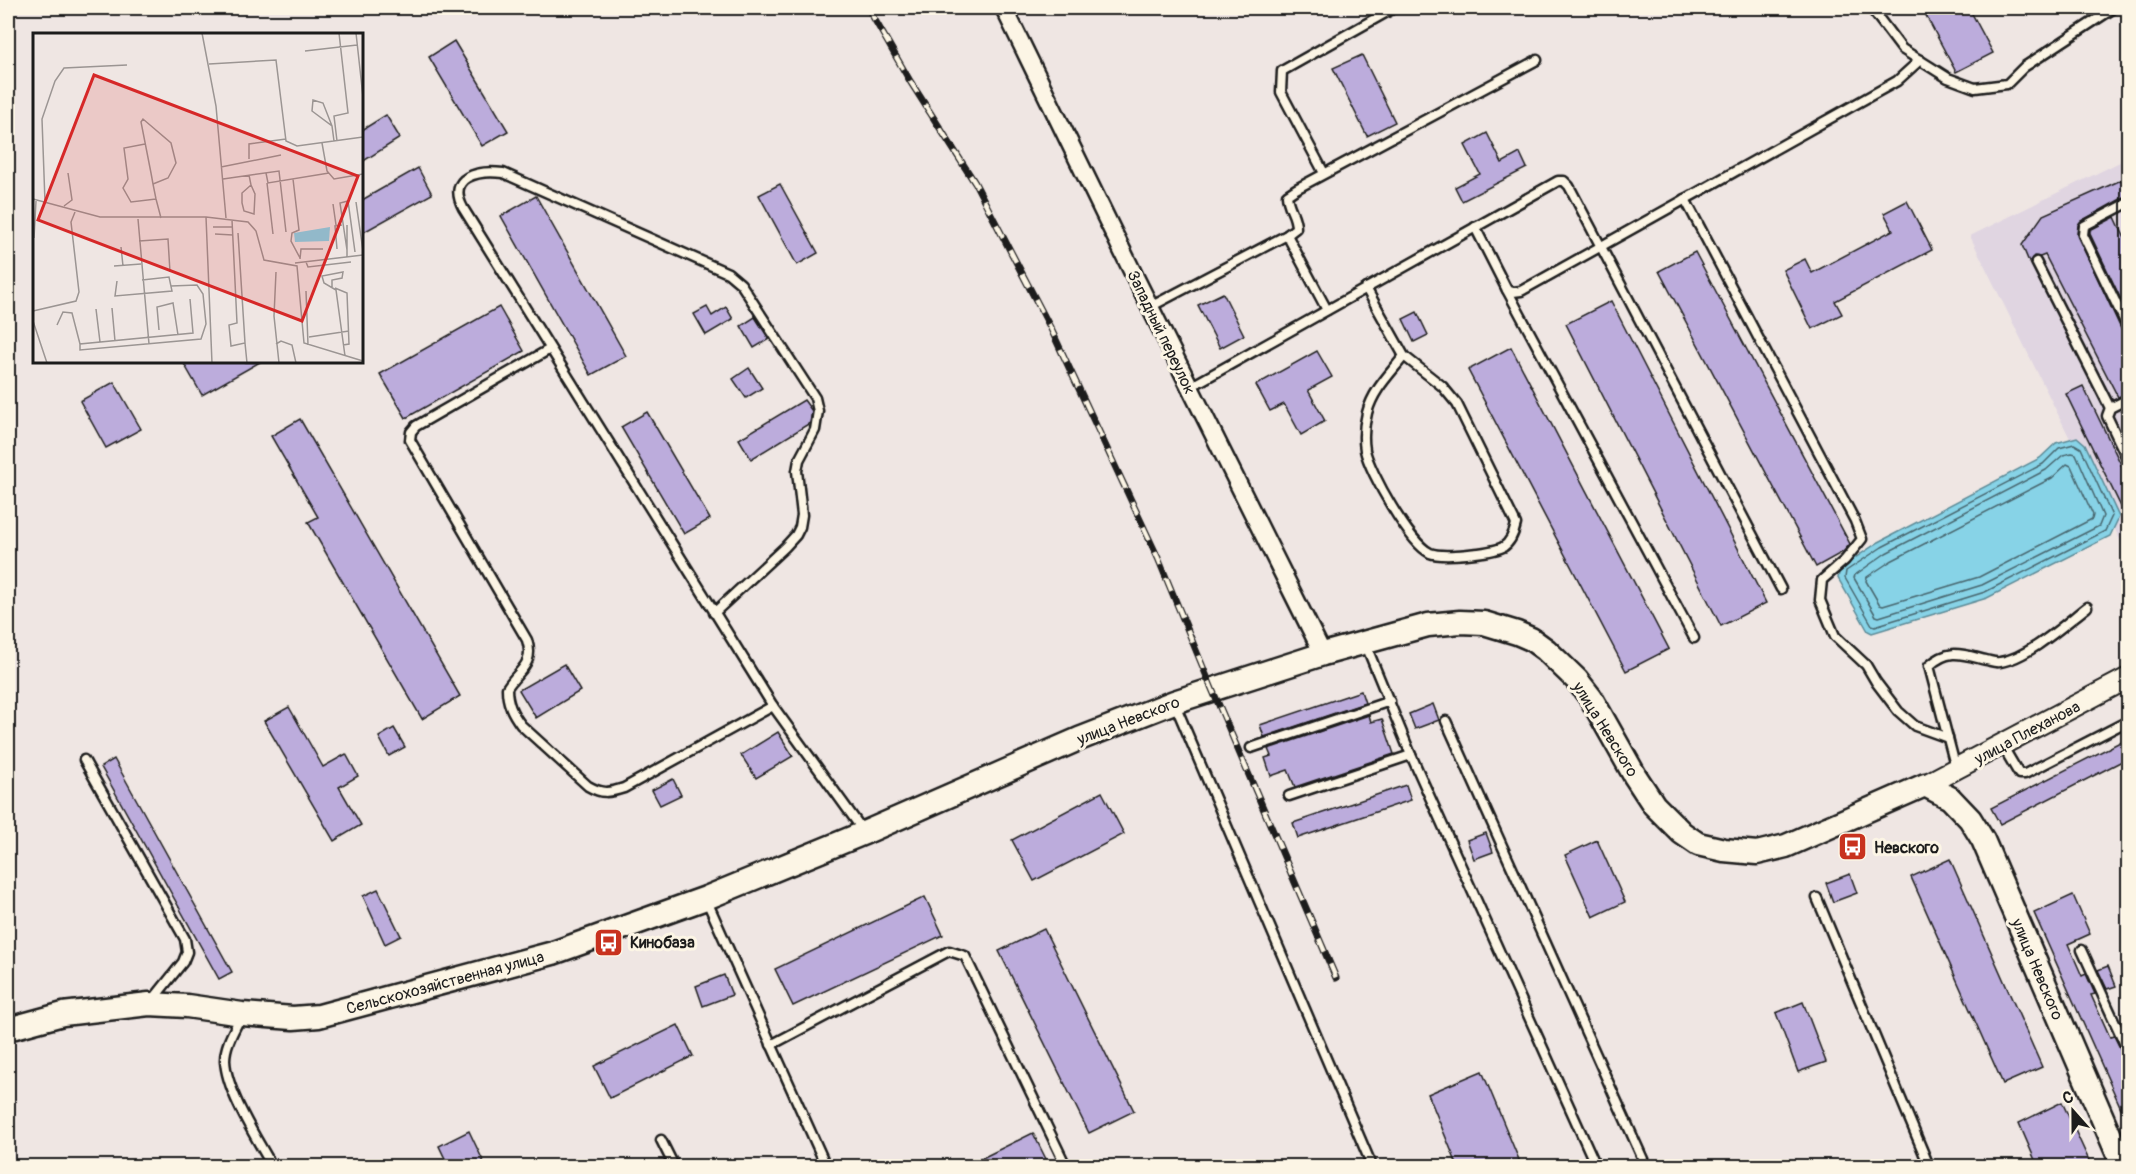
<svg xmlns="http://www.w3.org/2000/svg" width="2136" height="1174" viewBox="0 0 2136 1174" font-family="Pangolin,sans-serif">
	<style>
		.built { fill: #e0d5e1 }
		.water { fill: #87d3e7; stroke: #5c8a96; stroke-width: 1.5 }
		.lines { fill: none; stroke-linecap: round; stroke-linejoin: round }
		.shore { stroke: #47656d; stroke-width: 1.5 }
		.building { fill: #bcacdc; stroke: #1c1c1c; stroke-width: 1.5 }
		.service-casing { stroke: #1c1c1c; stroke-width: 13 }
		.minor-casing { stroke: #1c1c1c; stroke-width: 21 }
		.tertiary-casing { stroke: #1c1c1c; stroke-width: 24 }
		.secondary-casing { stroke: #1c1c1c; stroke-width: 27 }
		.service { stroke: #fcf5e5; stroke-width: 8 }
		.minor { stroke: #fcf5e5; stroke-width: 16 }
		.tertiary { stroke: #fcf5e5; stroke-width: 20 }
		.secondary { stroke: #fcf5e5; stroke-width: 22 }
		.rail-casing { stroke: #1c1c1c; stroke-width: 7 }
		.rail { stroke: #fcf5e5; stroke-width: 4.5; stroke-dasharray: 14; stroke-linecap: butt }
		.labels { text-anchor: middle; stroke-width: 6; stroke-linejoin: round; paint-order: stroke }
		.street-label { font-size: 16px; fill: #1c1c1c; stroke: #fcf5e5 }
		.poi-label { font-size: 16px; font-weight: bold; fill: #1c1c1c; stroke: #fcf5e5; text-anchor: start }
		.inset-road { fill: none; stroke: #9b9593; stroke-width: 1.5 }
		.view { fill: #d62828; fill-opacity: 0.15; stroke: #d62828; stroke-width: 3 }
		.inset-edge { fill: none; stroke: #1c1c1c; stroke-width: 3 }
	</style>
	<rect width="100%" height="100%" fill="#efe6e3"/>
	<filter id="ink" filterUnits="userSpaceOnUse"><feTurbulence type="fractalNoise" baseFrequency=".0167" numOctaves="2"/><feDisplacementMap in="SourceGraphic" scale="12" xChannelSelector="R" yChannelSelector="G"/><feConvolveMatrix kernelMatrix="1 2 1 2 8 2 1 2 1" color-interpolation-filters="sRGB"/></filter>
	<g filter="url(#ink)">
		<polygon class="built" points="2128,158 2128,556 1970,236"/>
		<polygon class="water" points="2077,437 2085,444 2119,517 2110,536 1987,598 1872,633 1868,631 1838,578 1840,568 1879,542 2040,458 2056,443"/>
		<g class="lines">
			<g class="shore">
				<polygon points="2074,444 2081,448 2112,516 2105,531 1985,592 1875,626 1872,625 1845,578 1846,571 1882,547 2043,464 2059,448"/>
				<polygon points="2072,453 2076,454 2103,516 2099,526 1982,585 1879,617 1876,616 1854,578 1855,575 1886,553 2046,470 2063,455"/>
				<polygon points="2067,464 2071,466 2093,515 2092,519 1979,577 1883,606 1880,605 1866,581 1867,577 1891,561 2052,478"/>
			</g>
		</g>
		<g class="building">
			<polygon points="1922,8 1969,8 1993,53 1956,72"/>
			<polygon points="454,41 508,131 482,146 429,57"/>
			<polygon points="1362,55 1395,122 1367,136 1333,68"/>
			<polygon points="386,115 400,138 362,162 362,130"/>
			<polygon points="1487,133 1502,163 1520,153 1527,168 1462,201 1455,187 1480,174 1465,145"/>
			<polygon points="418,168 432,194 362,233 362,200"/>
			<polygon points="2128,177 2128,195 2081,221 2078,225 2077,234 2122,331 2128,334 2128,393 2118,397 2045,255 2040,257 2034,256 2029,262 2022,245 2043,215"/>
			<polygon points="780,184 818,253 797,265 759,195"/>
			<polygon points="536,196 626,356 591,375 501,216"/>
			<polygon points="1907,201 1932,250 1835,301 1842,314 1812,329 1783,270 1805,259 1812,273 1893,230 1884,213"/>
			<polygon points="2115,217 2128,245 2128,314 2090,234 2090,230"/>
			<polygon points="1695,252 1850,544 1843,552 1816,567 1659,271"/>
			<polygon points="1223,293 1244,335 1220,348 1198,305"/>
			<polygon points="1611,301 1766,603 1721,626 1566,324"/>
			<polygon points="499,307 524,351 406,418 380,374"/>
			<polygon points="707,307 712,316 726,307 733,319 706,335 694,314"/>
			<polygon points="1417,312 1428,335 1414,342 1403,319"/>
			<polygon points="755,317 769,339 754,348 741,326"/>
			<polygon points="1511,347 1669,649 1626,671 1468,370"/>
			<polygon points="1317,351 1332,377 1308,390 1325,421 1301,435 1284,404 1270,411 1256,385"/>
			<polygon points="183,362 260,362 202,395"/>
			<polygon points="749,368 762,388 746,398 733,379"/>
			<polygon points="114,382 141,429 106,448 80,401"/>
			<polygon points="2083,386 2128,479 2128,521 2066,394"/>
			<polygon points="804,400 812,411 810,423 751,459 739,439"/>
			<polygon points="647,412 710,519 684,534 621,427"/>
			<polygon points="300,419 460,696 422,719 308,522 318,517 271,436"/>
			<polygon points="564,664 580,691 536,718 519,690"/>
			<polygon points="1361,691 1365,703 1264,737 1260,725"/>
			<polygon points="1433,704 1439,720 1415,729 1409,714"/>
			<polygon points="289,707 323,767 346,754 358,776 339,787 361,825 334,841 264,721"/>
			<polygon points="1369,715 1371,722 1382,719 1394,754 1295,787 1288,770 1271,776 1265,758 1271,756 1268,749"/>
			<polygon points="394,728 405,747 389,756 379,737"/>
			<polygon points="778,732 793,756 756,778 741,755"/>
			<polygon points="2128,738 2128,758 2000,824 1991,808"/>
			<polygon points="114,759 232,972 219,979 101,767"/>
			<polygon points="673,779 681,795 660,805 652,790"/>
			<polygon points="1406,785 1411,800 1298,838 1293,823"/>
			<polygon points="1102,792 1124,834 1034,881 1012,840"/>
			<polygon points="1486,833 1493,852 1474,859 1467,840"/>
			<polygon points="1597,840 1625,902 1593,917 1565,855"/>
			<polygon points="1950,859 2042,1067 2003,1084 1911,877"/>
			<polygon points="1850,874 1857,893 1833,902 1826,883"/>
			<polygon points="378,889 401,936 385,944 363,896"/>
			<polygon points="2073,895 2090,934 2068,944 2082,976 2086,974 2095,994 2091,995 2110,1037 2114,1036 2123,1054 2128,1057 2128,1124 2034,913"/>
			<polygon points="925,897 943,935 793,1006 775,969"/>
			<polygon points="1044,929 1134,1111 1089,1133 999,951"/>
			<polygon points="2108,966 2116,986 2107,989 2098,970"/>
			<polygon points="724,975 732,995 703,1006 696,986"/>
			<polygon points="1803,1002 1826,1062 1798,1072 1776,1013"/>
			<polygon points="678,1025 693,1056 610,1098 594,1066"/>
			<polygon points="1482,1071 1522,1167 1458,1167 1428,1094"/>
			<polygon points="2062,1102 2092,1167 2038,1167 2019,1123"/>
			<polygon points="469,1131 486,1167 449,1167 439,1146"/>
			<polygon points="1033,1133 1050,1167 964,1167"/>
		</g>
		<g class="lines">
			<defs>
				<g id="service">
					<polyline points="1871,8 1902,49 1948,78 1975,88 2007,84 2024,67 2114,8"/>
					<polyline points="1324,173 1281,92 1282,71 1394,8"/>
					<polyline points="1685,199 1855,521 1862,539 1845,560 1822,580 1820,600 1835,636 1866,665 1876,682 1898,711 1915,726 1948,738"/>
					<polyline points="2128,203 2084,226 2083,235 2128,328"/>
					<polyline points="1475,227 1507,290 1513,292 1521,291 1897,81 1920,60"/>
					<polyline points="1287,235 1327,310"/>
					<polyline points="2036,262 2110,408"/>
					<path d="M1366,288l38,68c-14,18 -31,34 -37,57 -3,12 -4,25 -2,37 4,21 45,94 65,103 12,5 61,0 73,-6 8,-5 11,-14 13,-23l-59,-120 -15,-18 -38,-30"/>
					<polyline points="1507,290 1694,638"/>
					<path d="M1150,307l137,-72 9,-7c0,-14 -8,-19 -9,-33l9,-6 241,-129"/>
					<path d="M550,349l-134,77 -5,6 -1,8 117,200c8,25 -9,30 -20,48 0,15 5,25 14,37l67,61c14,8 21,7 36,2l149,-82"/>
					<polyline points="1190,387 1558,181 1564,181 1569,186 1781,589"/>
					<polyline points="2128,399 2110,408 2107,416 2128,460"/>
					<path d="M714,613l71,-66 11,-12 4,-8 2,-12 -5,-44 2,-11 16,-30 3,-19 -3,-13 -74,-114 -13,-11 -225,-100c-24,-3 -57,3 -40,35l310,498 91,126"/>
					<polyline points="1365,643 1411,755 1596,1166"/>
					<polyline points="1174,702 1372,1166"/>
					<polyline points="1446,721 1646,1166"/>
					<polyline points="2002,745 2019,774 2025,774 2128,721"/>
					<polyline points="1251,748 1390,701"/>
					<polyline points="84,760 185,939 187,952 183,962 151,1002"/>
					<path d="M1956,769l-27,-103c20,-18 32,-12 57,-6 5,1 9,3 14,2 28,-4 65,-38 87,-55"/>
					<polyline points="1289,796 1411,755"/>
					<polyline points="1817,898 1929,1166"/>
					<polyline points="706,899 826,1166"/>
					<polyline points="2082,950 2128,1051"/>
					<path d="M241,1016c-6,13 -16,28 -16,44 1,31 32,79 47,106"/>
					<polyline points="771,1045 949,951 965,956 1066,1166"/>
					<polyline points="661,1140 674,1166"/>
				</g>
				<polyline id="minor" points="1004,8 1135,277 1323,654"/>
				<polyline id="tertiary" points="1925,785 2128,678"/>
				<polyline id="secondary" points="8,1029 63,1014 149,1004 187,1006 242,1014 293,1018 319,1016 553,953 706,898 864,833 1079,739 1174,702 1323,654 1428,625 1460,622 1484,623 1517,633 1531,639 1546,650 1577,680 1591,698 1635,776 1654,805 1682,833 1698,844 1724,850 1757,853 1786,846 1925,785 1950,798 1970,819 1983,840 2123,1166"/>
			</defs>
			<use href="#service" class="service-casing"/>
			<use href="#minor" class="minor-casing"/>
			<use href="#tertiary" class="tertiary-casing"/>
			<use href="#secondary" class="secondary-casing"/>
			<use href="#service" class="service"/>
			<use href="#minor" class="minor"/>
			<use href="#tertiary" class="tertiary"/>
			<use href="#secondary" class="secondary"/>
			<defs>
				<polyline id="rail" points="868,8 910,81 975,183 1051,329 1158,558 1212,689 1336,978"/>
			</defs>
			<use href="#rail" class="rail-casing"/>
			<use href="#rail" class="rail"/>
		</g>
	</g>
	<defs>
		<symbol id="bus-square" viewBox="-11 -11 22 22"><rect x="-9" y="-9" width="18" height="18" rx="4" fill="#c8321e" stroke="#fcf5e5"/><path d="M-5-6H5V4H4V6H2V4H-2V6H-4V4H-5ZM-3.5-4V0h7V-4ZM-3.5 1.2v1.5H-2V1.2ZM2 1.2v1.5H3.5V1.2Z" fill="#fff"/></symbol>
	</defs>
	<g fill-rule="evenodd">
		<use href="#bus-square" x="1836" y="830" width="33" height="33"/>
		<use href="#bus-square" x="592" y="926" width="33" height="33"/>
	</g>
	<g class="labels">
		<g class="street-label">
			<text transform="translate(1162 332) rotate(64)" y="6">Западный переулок</text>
			<text transform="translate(1128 720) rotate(-21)" y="6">улица Невского</text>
			<text transform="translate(1606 729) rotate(58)" y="6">улица Невского</text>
			<text transform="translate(2027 732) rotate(-28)" y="6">улица Плеханова</text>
			<text transform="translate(2038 969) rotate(67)" y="6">улица Невского</text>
			<text transform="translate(445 982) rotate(-15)" y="6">Сельскохозяйственная улица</text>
		</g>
		<g class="poi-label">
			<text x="1874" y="853">Невского</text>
			<text x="630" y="948">Кинобаза</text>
		</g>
	</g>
	<g transform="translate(33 33)">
		<rect width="330" height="330" fill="#efe6e3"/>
		<path d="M297,194l-1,14 -34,1 -1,-9z" fill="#87d3e7"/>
		<path class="inset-road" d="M169,0l14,73 10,112M323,0l7,64M272,18l52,-6M176,31l67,-4 10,81 11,5 66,-9M299,93l-9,-23 -10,-3 -1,11 20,15 2,15M304,108l-3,-25 14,-3 -9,-80M289,110l5,28 7,8 29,-5M112,111l-21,4 4,31 -5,9 8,14 25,-3M216,126v-15l37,-5M188,134l60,-12M233,140l2,10 61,-10M216,142l2,10 -9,8v10l2,8 10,3 1,-20 -4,-9M190,146l56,-8 7,61M260,146l6,51 -7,3 -1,8 9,17M234,150l6,51M120,151l15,-6 8,-15 -5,-20 -28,-24 -2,3 10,51 2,11 3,15 5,19M0,166l67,18h106l42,5 8,9 8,29 33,6 7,77 59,18M12,169l-3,-83 13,-38 9,-13 63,-3M323,169l7,49M300,171l3,21M31,173l8,-6 -4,-27M173,184l6,146M105,186l11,125M199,187l5,103 -8,2 2,21 14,-3 -7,-110M314,192v32M180,194h19M182,201l18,1M1,205l2,-37M106,208l29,-2 2,33M88,214l2,19M304,216l-2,-23 7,-1M314,217l-7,-47 8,-2 7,51M267,226l1,-10h22M273,229l2,5 43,-5M262,230l68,-8M81,233l27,-2M243,239l-2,44 5,47M84,248l-2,15 57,-5 -3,-14 -27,3M138,253l26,-1 6,9 3,30 -5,15 -121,11v-6l113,-11 -3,-34M299,254v-7l10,-2 1,-6 -21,4 2,7 12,7 9,66M302,255l12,5 2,51 -6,1M273,258l2,54M79,275l3,33M63,276l4,33M0,278l43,-10 3,-9 -8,-70 4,-10M0,288l14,42M24,292l6,-13 9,1 8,31M126,297l-2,-23 16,-4 5,32M276,304l40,-6M212,310l2,20M243,311l5,-3 11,4 4,18"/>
		<path class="view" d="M61,42l264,101 -56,145 -264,-101z"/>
		<rect width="330" height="330" class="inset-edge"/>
	</g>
	<rect width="2136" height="1174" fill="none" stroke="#fcf5e5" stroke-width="30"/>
	<rect x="15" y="15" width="2106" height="1144" fill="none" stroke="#1c1c1c" stroke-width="2" filter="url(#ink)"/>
	<g transform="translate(2073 1111) rotate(339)" stroke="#fcf5e5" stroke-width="4.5" paint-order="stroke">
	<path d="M0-4.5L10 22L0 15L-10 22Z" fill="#1c1c1c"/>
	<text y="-9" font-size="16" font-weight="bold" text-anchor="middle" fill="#1c1c1c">С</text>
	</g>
</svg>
